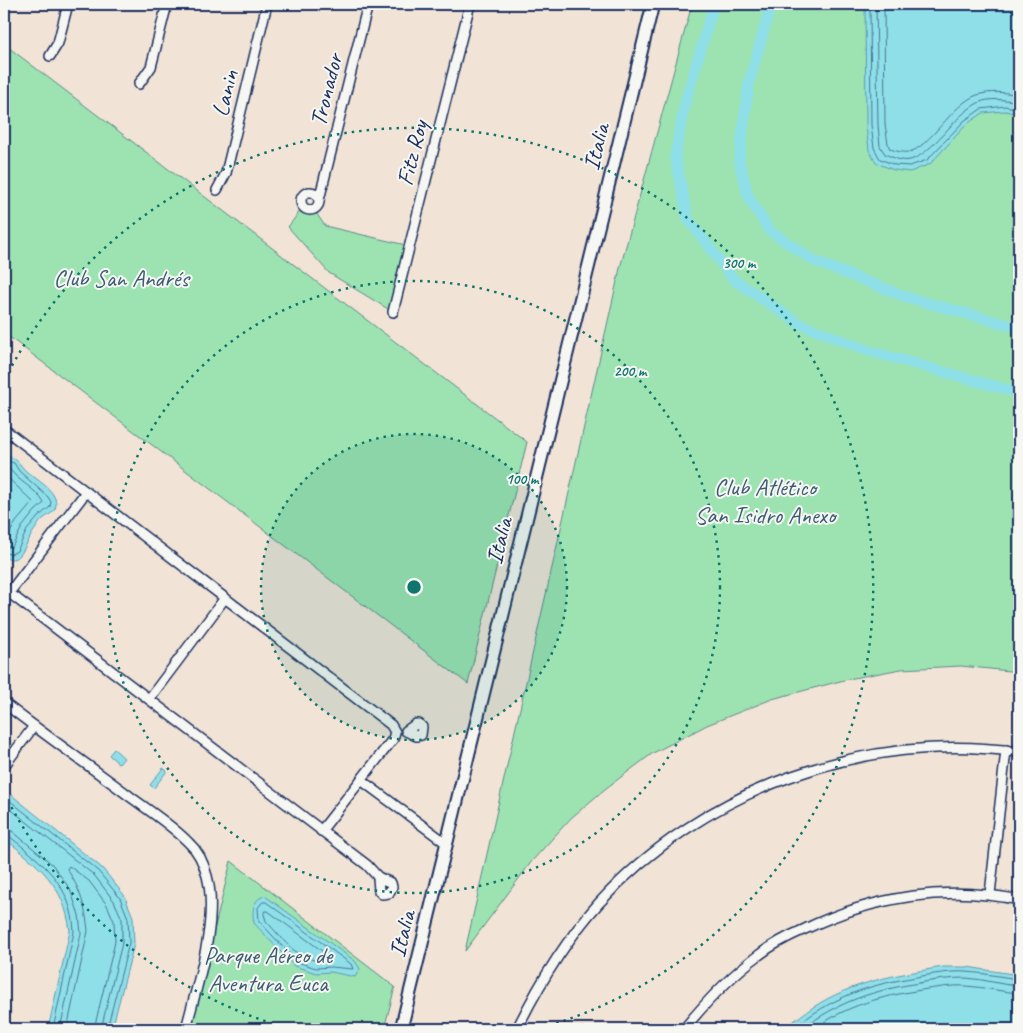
<svg xmlns="http://www.w3.org/2000/svg" width="1023" height="1033" viewBox="0 0 1023 1033" font-family="Caveat,sans-serif">
	<style>
		.green { fill: #9ce3b1; stroke: #5c8988 }
		.water { fill: #8edfe8; stroke: #6099b1 }
		.lines { fill: none; stroke-linecap: round; stroke-linejoin: round }
		.shore { stroke: #497595; stroke-width: 1 }
		.canal { stroke: #8edfe8; stroke-width: 11 }
		.minor-casing { stroke: #1b2f5e; stroke-width: 12 }
		.tertiary-casing { stroke: #1b2f5e; stroke-width: 15 }
		.minor { stroke: #f6f6f2; stroke-width: 9 }
		.tertiary { stroke: #f6f6f2; stroke-width: 11 }
		.ring { fill: none; stroke: #0f766e; stroke-width: 2.5; stroke-dasharray: 2.5 5 }
		.labels { text-anchor: middle; stroke-width: 4; stroke-linejoin: round; paint-order: stroke }
		.street-label { font-size: 24px; fill: #1b2f5e; stroke: #f6f6f2 }
		.park-label { font-size: 24px; fill: #3b5c73; stroke: #f6f6f2 }
		.centre { fill: #0f766e; stroke: #f6f6f2; stroke-width: 2.5 }
		.ring-label { font-size: 15px; text-anchor: middle; font-weight: bold; fill: #0f766e; stroke: #f6f6f2; stroke-width: 4; stroke-linejoin: round; paint-order: stroke }
	</style>
	<rect width="100%" height="100%" fill="#f1e3d6"/>
	<filter id="ink" filterUnits="userSpaceOnUse"><feTurbulence type="fractalNoise" baseFrequency=".02" numOctaves="2"/><feDisplacementMap in="SourceGraphic" scale="10" xChannelSelector="R" yChannelSelector="G"/><feConvolveMatrix kernelMatrix="1 2 1 2 8 2 1 2 1" color-interpolation-filters="sRGB"/></filter>
	<g filter="url(#ink)">
		<g class="green">
			<polygon points="692,4 1019,4 1019,672 961,666 901,669 848,679 772,699 707,725 653,753 605,789 571,818 532,861 465,951 620,268"/>
			<polygon points="4,44 527,442 468,684 4,333"/>
			<polygon points="303,207 308,211 314,210 325,226 410,246 393,312 329,273 288,227"/>
			<polygon points="231,861 395,987 384,1029 190,1029"/>
		</g>
		<g class="water">
			<polygon points="865,4 1019,4 1019,114 1005,111 983,113 967,124 930,164 910,172 894,170 876,163 869,150 866,126"/>
			<path d="M4,456c13,-1 14,8 23,16 9,7 27,17 29,30 1,10 -7,12 -13,17 -3,2 -5,6 -7,9 -6,7 -13,26 -18,29 -5,3 -9,2 -14,1z"/>
			<polygon points="114,749 124,758 119,764 109,755"/>
			<polygon points="163,768 167,771 154,788 150,785"/>
			<path d="M4,789l98,79 22,27 9,22 1,27 -22,85h-64l22,-98c-6,-47 -31,-65 -66,-93z"/>
			<path d="M265,896l90,65 5,8 -5,8 -24,-5 -15,1 -22,-7 -40,-43c-2,-11 -2,-24 11,-27z"/>
			<path d="M943,967h24l52,8v54h-235c9,-7 18,-15 28,-21 41,-27 84,-33 131,-41z"/>
		</g>
		<g class="lines">
			<g class="shore">
				<polyline points="870,4 871,125 874,148 880,159 895,165 910,166 927,160 964,121 981,109 1005,106 1019,109"/>
				<path d="M876,4l2,121 2,21 5,8c7,3 17,8 25,6 23,-6 43,-44 68,-57 11,-6 29,-3 41,-1"/>
				<path d="M884,4l1,120 3,20 2,5c6,2 13,4 19,3 20,-4 43,-48 68,-57 13,-4 29,-3 42,0"/>
				<polyline points="4,460 14,463 19,471 48,497 51,502 50,507 39,516 27,530 17,551 11,554 4,553"/>
				<path d="M4,466l5,2c9,14 27,20 35,35l-9,8 -13,16 -10,20h-8"/>
				<polyline points="4,474 33,502 16,522 7,538 4,539"/>
				<polyline points="4,796 98,871 120,898 128,918 129,943 107,1029"/>
				<polyline points="4,804 94,875 114,901 122,919 122,943 101,1029"/>
				<polyline points="4,828 12,831 52,864 70,889 79,915 81,934 60,1029"/>
				<path d="M4,835l5,1c34,27 63,49 65,96l-21,97"/>
				<polygon points="263,902 266,902 351,964 353,969 331,967 316,968 297,962 259,921 258,908"/>
				<path d="M265,911h3l61,45 1,3c-29,8 -46,-19 -64,-38l-2,-7z"/>
				<path d="M67,1029l21,-98c-2,-22 -8,-43 -21,-62l2,-3 20,15 18,24 7,16 1,21 -21,87"/>
				<path d="M792,1029c41,-32 74,-44 125,-52 16,-3 33,-6 49,-5 18,1 36,5 53,7"/>
				<path d="M802,1029c37,-28 73,-39 117,-46 16,-3 31,-5 47,-5 18,1 35,7 53,8"/>
				<path d="M815,1029c30,-24 69,-33 106,-39 15,-2 30,-5 45,-4 18,1 36,6 53,7"/>
			</g>
			<g class="canal">
				<polyline points="714,4 685,103 675,156 688,219 733,279 798,323 869,351 1019,393"/>
				<polyline points="771,4 749,83 739,161 749,198 769,230 814,261 906,297 1019,328"/>
			</g>
			<defs>
				<g id="minor">
					<polyline points="50,56 58,43 68,4"/>
					<polyline points="139,84 151,67 167,4"/>
					<polyline points="217,190 226,173 267,4"/>
					<circle cx="310" cy="201" r="9"/>
					<polyline points="319,200 368,4"/>
					<polyline points="393,312 470,4"/>
					<polyline points="4,429 391,725 395,732 393,739 321,831"/>
					<polyline points="4,589 367,865 378,877"/>
					<polyline points="9,593 86,492"/>
					<polyline points="149,699 225,598"/>
					<path d="M4,703c42,33 86,63 128,95 19,14 41,28 57,45 9,8 15,21 18,33 12,45 -10,108 -21,153"/>
					<polygon points="416,724 419,724 422,727 421,735 416,736 406,731"/>
					<polyline points="4,766 34,726"/>
					<polyline points="361,780 446,843"/>
					<polygon points="378,877 391,883 392,887 389,893 382,894 379,891"/>
					<polyline points="990,894 1006,750"/>
					<path d="M517,1029c22,-45 48,-88 82,-126 104,-114 268,-173 420,-151"/>
					<path d="M684,1029c22,-27 46,-53 75,-74 14,-11 30,-19 46,-26 67,-32 142,-45 214,-29"/>
				</g>
				<polyline id="tertiary" points="401,1029 653,4"/>
			</defs>
			<use href="#minor" class="minor-casing"/>
			<use href="#tertiary" class="tertiary-casing"/>
			<use href="#minor" class="minor"/>
			<use href="#tertiary" class="tertiary"/>
		</g>
	</g>
	<circle cx="414" cy="587" r="153" fill="#0f766e" fill-opacity=".12"/>
	<g class="ring">
		<circle cx="414" cy="587" r="153"/>
		<circle cx="414" cy="587" r="306"/>
		<path d="M287 1028A459 459 0 0 1 5 795M5 379A459 459 0 1 1 541 1028"/>
	</g>
	<g class="labels">
		<g class="street-label">
			<text transform="translate(326 90) rotate(-76)" y="8">Tronador</text>
			<text transform="translate(225 93) rotate(-76)" y="8">Lanin</text>
			<text transform="translate(596 147) rotate(-76)" y="8">Italia</text>
			<text transform="translate(412 153) rotate(-76)" y="8">Fitz Roy</text>
			<text transform="translate(499 541) rotate(-76)" y="8">Italia</text>
			<text transform="translate(402 934) rotate(-76)" y="8">Italia</text>
		</g>
		<g class="park-label">
			<text x="121" y="286">Club San Andrés</text>
			<text x="765" y="495">Club Atlético<tspan x="765" dy="28">San Isidro Anexo</tspan></text>
			<text x="268" y="963">Parque Aéreo de<tspan x="268" dy="28">Aventura Euca</tspan></text>
		</g>
	</g>
	<circle cx="414" cy="587" r="8" class="centre"/>
	<g class="ring-label">
		<text x="739" y="268">300 m</text>
		<text x="630" y="376">200 m</text>
		<text x="522" y="484">100 m</text>
	</g>
	<rect width="1023" height="1033" fill="none" stroke="#f6f6f2" stroke-width="20"/>
	<rect x="10" y="10" width="1003" height="1013" fill="none" stroke="#1b2f5e" stroke-width="2" filter="url(#ink)"/>
</svg>
